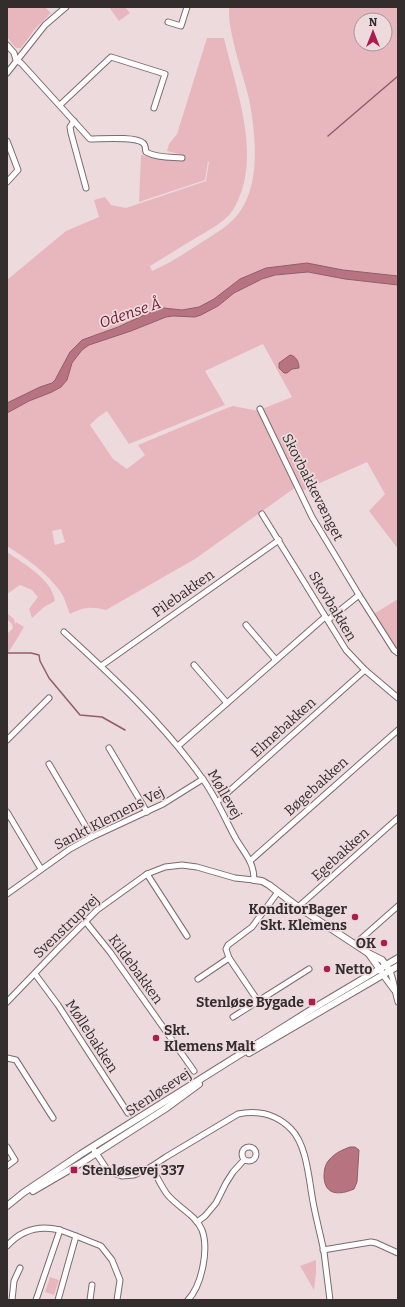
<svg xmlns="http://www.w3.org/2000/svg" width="405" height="1307" viewBox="0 0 405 1307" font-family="Bitter,serif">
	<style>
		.green { fill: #e8b7be; fill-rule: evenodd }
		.water { fill: #b87380; stroke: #905e67 }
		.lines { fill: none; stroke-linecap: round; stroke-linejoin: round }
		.stream { stroke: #905e67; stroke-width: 1.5 }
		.minor-casing { stroke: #7c6b6e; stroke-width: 7 }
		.tertiary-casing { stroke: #7c6b6e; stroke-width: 8 }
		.minor { stroke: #fff; stroke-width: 5 }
		.tertiary { stroke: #fff; stroke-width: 6 }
		.poi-dot { fill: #ad1c4e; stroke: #eddadd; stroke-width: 1.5 }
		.labels { text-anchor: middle; stroke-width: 3.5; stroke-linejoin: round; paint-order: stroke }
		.street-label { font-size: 14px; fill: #342d2e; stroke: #eddadd }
		.poi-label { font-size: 14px; font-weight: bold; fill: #342d2e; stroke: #eddadd; text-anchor: end }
		.water-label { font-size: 15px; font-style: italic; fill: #6f1a33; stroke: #eddadd }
	</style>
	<rect width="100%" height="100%" fill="#eddadd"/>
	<g class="green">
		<polygon points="7,7 45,7 51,13 34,30 21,48 16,48 7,37"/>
		<polygon points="109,7 125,7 130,13 119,21"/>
		<path d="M229,7h169v269l-55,-6 -36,-7 -41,5 -26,11 -26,20 -15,8 -17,3 -18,-2 -9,2 -37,17 -36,13 -30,43 -12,4 -33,16v-123l59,-49 33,-14 -5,-17 11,-3 6,8 15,3 80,-27 3,-19 -1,-1 -3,19 -66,22 2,-47 24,5h18v-5l-16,-4 2,-7 8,-10 30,-96h17c11,47 33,105 18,152 -3,7 -5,14 -9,20 -9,13 -26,21 -39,29 -15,9 -29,18 -44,27l2,5c16,-7 32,-17 47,-27 12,-8 25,-15 35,-25 28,-29 22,-84 15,-120 -6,-24 -15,-49 -19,-74 -1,-6 -1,-12 -1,-18zM361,20h24v24h-24z"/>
		<path d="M304,272h4l37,7 53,6v264l-29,-38 16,-17 -18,-32 -65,29 -40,-82 30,-12 -29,-53 -58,27 20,34 -96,39 -22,-33 -10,7 -7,7 23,34 14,10 18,-14 -7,-10 89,-37 6,-2 26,5 37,76 -101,72 -89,51c-16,-4 -22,-3 -36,4 -3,-7 -5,-16 -10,-23 -13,-18 -34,-33 -53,-45v-133l22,-12 23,-9 18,-24 2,-5 10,-13 7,-5 42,-14 35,-14 7,-1 22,1 6,-2 17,-9 16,-13 21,-11 20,-7zM288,357l10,12h-6l-5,4 -8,-10zM61,529l4,13 -10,3 -3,-14z"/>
		<path d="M7,552c17,12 45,27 48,49l-11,6 -12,11 -3,-9 9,-12 -6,-7 -12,-5 -13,9z"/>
		<polygon points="398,599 398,651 395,649 372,615"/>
		<polygon points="7,613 14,619 15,624 16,622 24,627 7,655 7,634 13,628 12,624 7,619"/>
		<polygon points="316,1260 316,1273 314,1290 300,1266"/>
		<polygon points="50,1277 59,1280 54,1295 45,1292"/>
	</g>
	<g class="water">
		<polygon points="307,263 343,270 398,276 398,285 345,279 308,272 275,275 262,279 234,293 218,306 201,315 195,317 173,316 166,317 131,331 89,345 82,350 72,363 67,380 61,387 52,392 29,401 7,413 7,403 40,387 52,383 55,380 70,352 82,340 118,327 155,310 164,308 182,310 199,307 214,299 240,279 266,268"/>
		<path d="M290,355c6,1 9,7 9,13l-7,1 -5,4h-3l-5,-5v-5z"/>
		<path d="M350,1147h5l4,3 -2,32 -3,7c-14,6 -29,7 -30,-12 0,-6 1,-13 5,-17 6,-7 13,-10 21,-13z"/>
	</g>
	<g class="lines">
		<g class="stream">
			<polyline points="328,136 398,76"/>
			<polyline points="7,653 31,653 39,655 40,661 49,678 80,715 102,717 125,730"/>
		</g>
		<defs>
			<g id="minor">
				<polyline points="168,22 181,26 187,7"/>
				<path d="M7,45l7,8 2,7 5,3 69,76c11,0 46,-3 53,4 3,2 2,6 3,9 11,6 24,5 36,6"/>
				<polyline points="7,73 45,25 66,7"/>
				<polyline points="60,105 111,57 165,74 154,108"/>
				<polyline points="74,121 70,127 71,133 86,188"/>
				<polyline points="7,141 18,170 7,182"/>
				<polyline points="260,409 312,517 359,595 394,650 398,653"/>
				<polyline points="262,514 346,650 365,670 398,698"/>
				<polyline points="328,620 359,595"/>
				<polyline points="246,625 276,660"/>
				<polyline points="194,665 227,703"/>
				<polyline points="101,666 279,540"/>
				<polyline points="7,740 49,698"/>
				<polyline points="178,746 325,617"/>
				<polyline points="109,748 147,812"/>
				<polyline points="49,764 92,837"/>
				<polyline points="217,802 365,670"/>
				<polyline points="7,812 41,869"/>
				<polyline points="250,861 398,730"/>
				<polyline points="147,874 187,936"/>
				<polyline points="7,894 70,849 92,837 163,804 203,779"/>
				<polyline points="298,907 398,818"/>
				<polyline points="85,921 110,952 194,1071"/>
				<polyline points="355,944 398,906"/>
				<path d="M390,971c4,10 5,21 8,31"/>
				<polyline points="35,974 58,1005 128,1113"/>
				<polyline points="383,975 394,990"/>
				<polyline points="198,979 229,958"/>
				<polyline points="258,1001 229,958 226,949 228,945 252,927 278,892"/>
				<path d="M7,1002l52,-54 38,-38 50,-36 18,-7 17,-2 15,2 38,11 19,2c0,-18 -9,-26 -18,-41 -11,-20 -20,-42 -34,-61 -39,-55 -89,-101 -138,-146"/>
				<polyline points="233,1017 309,969"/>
				<polyline points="7,1058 16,1060 53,1118"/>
				<circle cx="249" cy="1154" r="7"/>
				<polyline points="7,1147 15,1160 7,1166"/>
				<path d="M94,1150l14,21 14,5 12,-1 17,-8 15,-10 72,-43c20,-4 38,0 53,15 17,17 18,55 23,78 3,15 7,30 10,45 2,16 4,32 6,48"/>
				<path d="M151,1167c6,9 10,19 16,27 10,13 29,21 35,36 7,19 0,55 -14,70"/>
				<polyline points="197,1222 205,1216 216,1203 226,1183 233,1172 244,1160"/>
				<polyline points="76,1236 101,1246 112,1260 120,1280 117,1300"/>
				<path d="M7,1246c14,-16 32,-21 53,-16"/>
				<polyline points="323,1250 371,1242 376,1243 398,1253"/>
				<polyline points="12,1300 14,1281 20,1268"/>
				<polyline points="36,1300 60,1230 76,1236 58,1300"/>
				<polyline points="90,1300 92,1285"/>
			</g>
			<g id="tertiary">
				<polyline points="254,880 262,881 269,885 298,907 368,953 382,960 388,968"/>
				<polyline points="369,954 381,971"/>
				<polyline points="249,1053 398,966"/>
				<polyline points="33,1191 81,1163 165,1109 199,1084"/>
				<polyline points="7,1206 23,1193 81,1154 314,1008 398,958"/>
			</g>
		</defs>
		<use href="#minor" class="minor-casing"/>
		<use href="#tertiary" class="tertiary-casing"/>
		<use href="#minor" class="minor"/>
		<use href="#tertiary" class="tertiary"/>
	</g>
	<g class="poi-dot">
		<circle cx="355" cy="917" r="4"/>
		<circle cx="384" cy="943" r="4"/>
		<circle cx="327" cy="969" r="4"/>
		<rect x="308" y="998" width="8" height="8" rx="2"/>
		<circle cx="156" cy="1038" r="4"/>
		<rect x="70" y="1166" width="8" height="8" rx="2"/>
	</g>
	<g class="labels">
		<g class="street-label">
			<text transform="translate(313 487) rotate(63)" y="5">Skovbakkevænget</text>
			<text transform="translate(183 593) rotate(-35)" y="5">Pilebakken</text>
			<text transform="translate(333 606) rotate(59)" y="5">Skovbakken</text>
			<text transform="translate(283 727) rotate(-42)" y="5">Elmebakken</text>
			<text transform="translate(316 786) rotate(-42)" y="5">Bøgebakken</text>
			<text transform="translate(225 794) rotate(60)" y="5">Møllevej</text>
			<text transform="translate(109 818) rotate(-27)" y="5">Sankt Klemens Vej</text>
			<text transform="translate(340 854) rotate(-42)" y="5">Egebakken</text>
			<text transform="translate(66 926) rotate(-44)" y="5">Svenstrupvej</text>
			<text transform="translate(136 969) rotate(54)" y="5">Kildebakken</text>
			<text transform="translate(92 1036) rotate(57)" y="5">Møllebakken</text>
			<text transform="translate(158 1092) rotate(-33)" y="5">Stenløsevej</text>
		</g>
		<g class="poi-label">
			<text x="347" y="914">KonditorBager<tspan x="347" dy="16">Skt. Klemens</tspan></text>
			<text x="376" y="948">OK</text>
			<text x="335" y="974" text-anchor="start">Netto</text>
			<text x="304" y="1007">Stenløse Bygade</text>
			<text x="164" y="1035" text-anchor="start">Skt.<tspan x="164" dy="16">Klemens Malt</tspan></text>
			<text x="82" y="1175" text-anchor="start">Stenløsevej 337</text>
		</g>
		<g class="water-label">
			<text transform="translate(130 313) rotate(-19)" y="5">Odense Å</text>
		</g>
	</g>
	<rect width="405" height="1307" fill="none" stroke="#342d2e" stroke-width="16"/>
	<g transform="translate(373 32)"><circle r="19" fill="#eddadd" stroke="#a39597"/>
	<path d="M0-3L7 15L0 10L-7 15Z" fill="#ad1c4e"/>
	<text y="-6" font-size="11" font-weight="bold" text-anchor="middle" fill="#342d2e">N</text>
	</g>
</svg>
